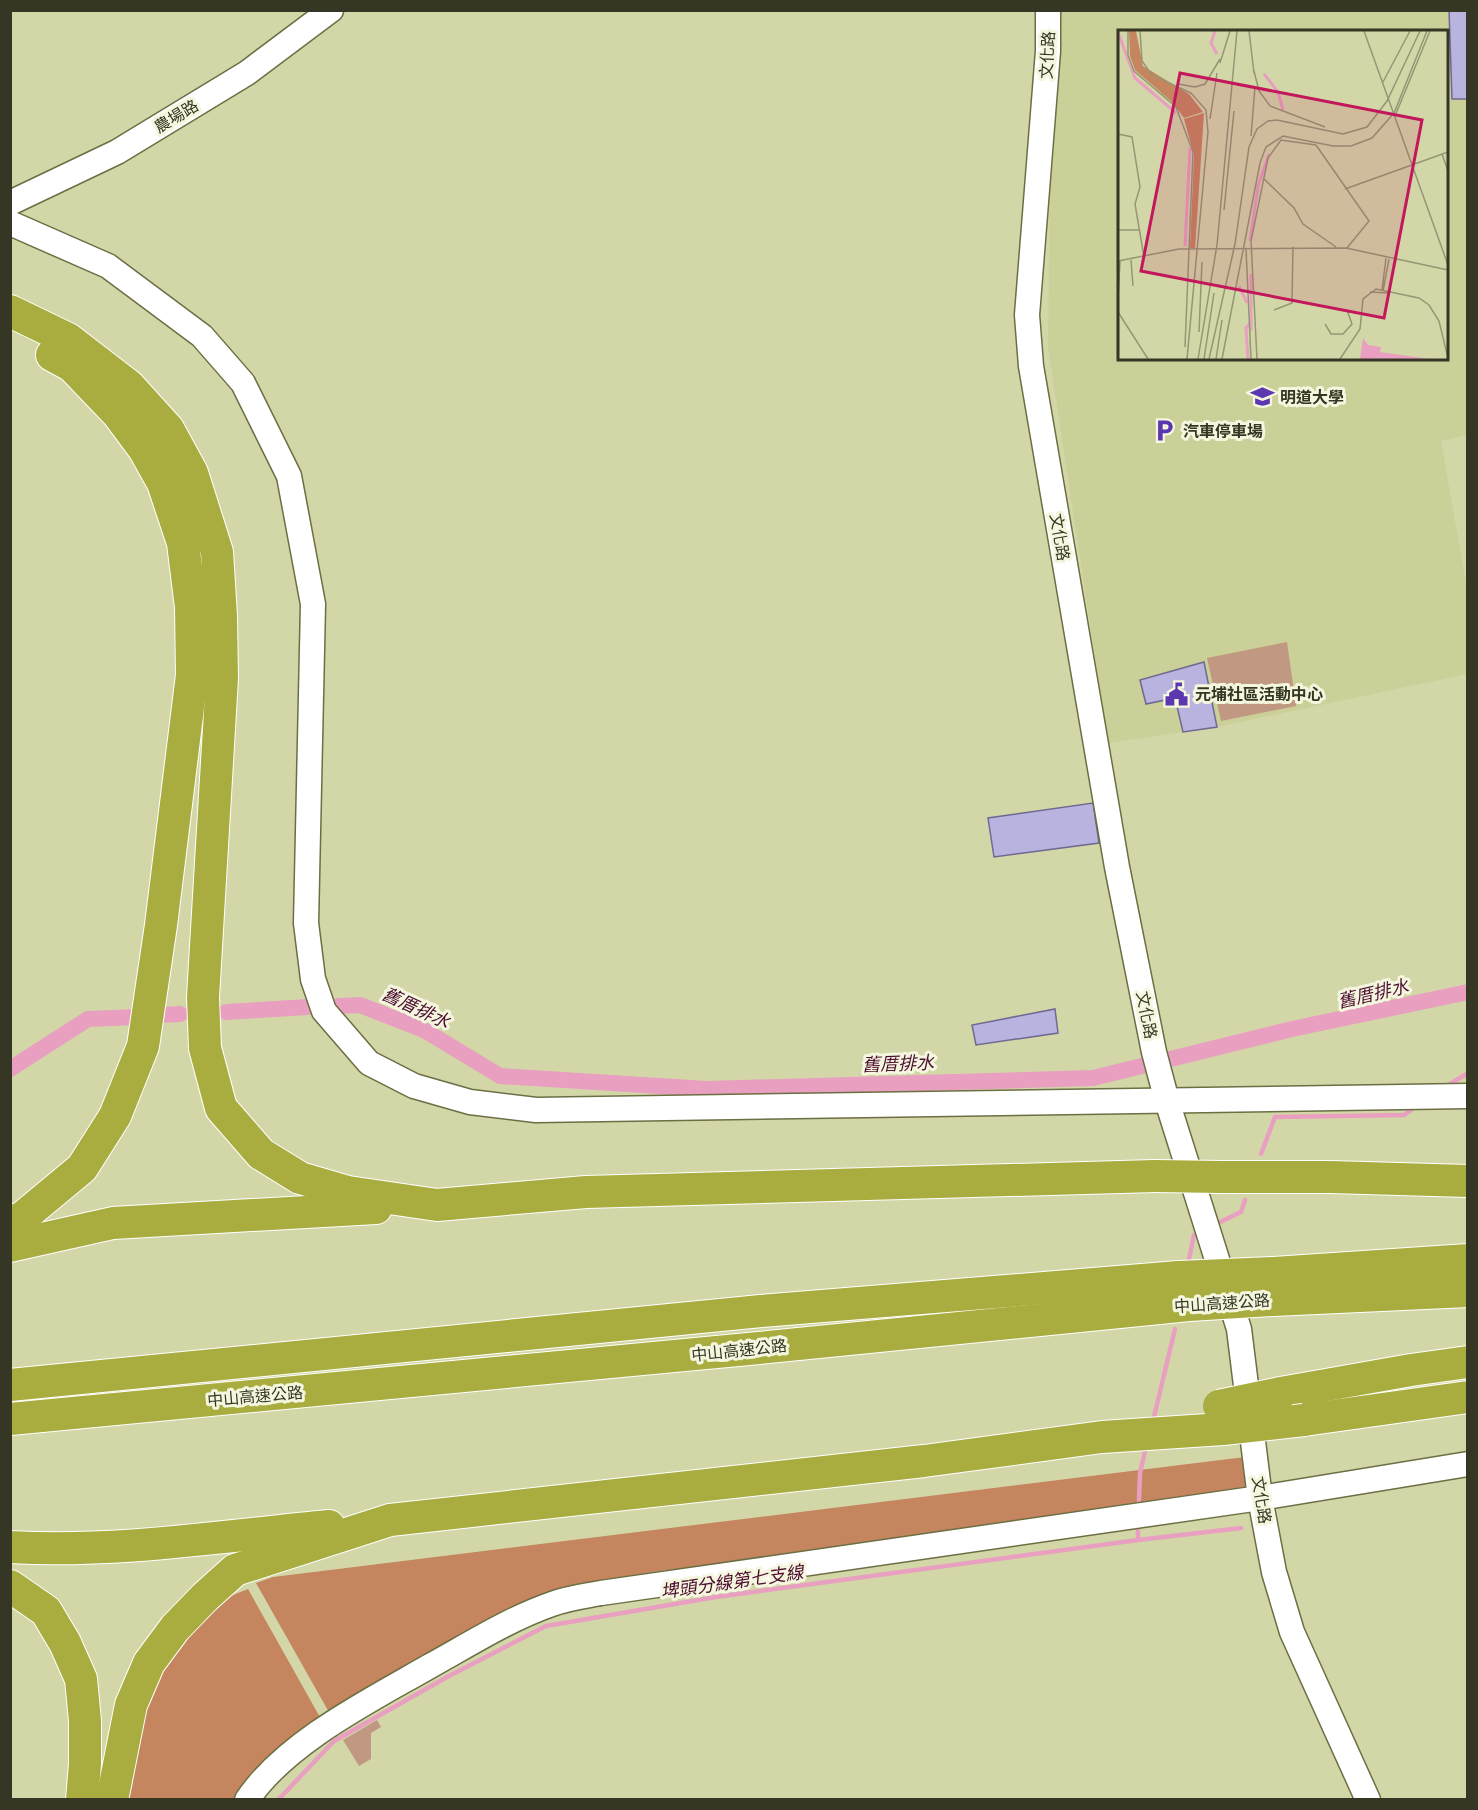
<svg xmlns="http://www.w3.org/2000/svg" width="1478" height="1810" viewBox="0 0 1478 1810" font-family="'Sofia Sans Condensed','Noto Sans TC',sans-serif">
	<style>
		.built { fill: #cbcf98; fill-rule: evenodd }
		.green { fill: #c19881 }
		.forest { fill: #c5855e }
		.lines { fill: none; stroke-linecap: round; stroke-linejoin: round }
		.stream { stroke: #e89fc0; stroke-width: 4.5 }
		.canal { stroke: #e89fc0; stroke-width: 16 }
		.building { fill: #b9b3df; stroke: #6f6991; stroke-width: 1.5 }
		.secondary-casing { stroke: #6c6e43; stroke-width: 27 }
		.highway-casing { stroke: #fff; stroke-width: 34 }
		.secondary { stroke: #fff; stroke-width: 24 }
		.highway { stroke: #a9ad3f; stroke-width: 32 }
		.highway-bridge-casing { stroke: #fff; stroke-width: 34; stroke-linecap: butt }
		.highway-bridge { stroke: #a9ad3f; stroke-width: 32 }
		.labels { text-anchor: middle; stroke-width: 6; stroke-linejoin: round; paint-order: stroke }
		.street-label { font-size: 16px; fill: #353623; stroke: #f4f6de }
		.poi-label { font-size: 16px; font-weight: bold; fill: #353623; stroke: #f4f6de; text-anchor: start }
		.water-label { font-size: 18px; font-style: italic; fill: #4d0d31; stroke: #f4f6de }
		.inset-river { fill: none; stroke: #e89fc0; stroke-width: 3 }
		.inset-road { fill: none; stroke: #949773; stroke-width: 1.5 }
		.view { fill: #c2185b; fill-opacity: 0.15; stroke: #c2185b; stroke-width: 3 }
		.inset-edge { fill: none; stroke: #353623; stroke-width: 3 }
	</style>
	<rect width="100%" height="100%" fill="#d3d7a8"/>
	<path class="built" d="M1055,11h412v424l-26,6 26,148v85l-250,53 -109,16 -60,-396 2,-175zM1120,32h326v326h-326z"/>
	<g class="green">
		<polygon points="1287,642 1296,706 1221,721 1207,658"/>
		<polygon points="377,1720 381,1727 371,1733 371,1759 359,1766 343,1740"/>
	</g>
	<g class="forest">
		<polygon points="1245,1457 1250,1490 903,1543 652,1572 573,1590 330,1714 256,1583 273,1577 330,1570"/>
		<polygon points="248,1589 321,1719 240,1799 125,1800 139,1717 160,1667 192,1625 233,1595"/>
	</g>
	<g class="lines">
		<g class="stream">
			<polyline points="1450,1084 1468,1073"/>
			<polyline points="1261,1154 1275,1117 1404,1115 1411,1110"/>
			<polyline points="1220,1222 1241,1212 1245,1200"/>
			<polyline points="1188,1264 1194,1235"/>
			<polyline points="1154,1417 1175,1329"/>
			<polyline points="1139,1500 1140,1473 1145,1451"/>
			<polyline points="1138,1540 1138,1530"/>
			<polyline points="278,1800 334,1741 449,1676 546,1626 716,1597 1138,1540 1241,1528"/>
		</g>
		<g class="canal">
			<polyline points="338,1006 360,1005 424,1030 500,1076 707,1089 1093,1078 1292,1029 1468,992"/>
			<polyline points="226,1012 308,1007"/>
			<polyline points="158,1015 180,1014"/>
			<polyline points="10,1069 88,1019 136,1017"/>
		</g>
	</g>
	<g class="building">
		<polygon points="1449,10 1468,10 1468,99 1452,99"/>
		<polygon points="1204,662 1217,727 1183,732 1175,698 1146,704 1140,680"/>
		<polygon points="1093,803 1099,843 994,857 988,818"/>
		<polygon points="1055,1009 1058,1033 976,1045 972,1025"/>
	</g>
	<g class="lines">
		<defs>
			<g id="secondary">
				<polyline points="1048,10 1048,51 1027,315 1031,366 1117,867 1154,1052 1167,1101 1239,1329 1260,1498 1274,1572 1292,1632 1368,1800"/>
				<polyline points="10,203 117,152 247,73 331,10"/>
				<polyline points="10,223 108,266 202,336 243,383 289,476 313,604 306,923 313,979 324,1011 369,1063 414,1086 470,1102 536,1110 1468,1096"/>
				<path d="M247,1800c39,-58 124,-100 183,-134 40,-22 79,-47 122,-62 16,-6 33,-8 49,-11l659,-95 208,-34"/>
			</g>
			<g id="highway">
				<polyline points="10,311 68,339 129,386 168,429 192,473 217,552 221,616 222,678 203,997 205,1048 221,1108 261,1154 300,1178 348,1192 437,1205 586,1192 1155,1176"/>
				<polyline points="1222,1177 1330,1177 1468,1181"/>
				<polyline points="10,1223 23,1217 82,1168 115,1116 143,1046 161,925 192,675 191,607 183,543 163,483 144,449 118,414 72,366 52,355"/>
				<polyline points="10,1246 113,1223 376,1208"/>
				<polyline points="1274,1273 1468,1260"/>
				<polyline points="1273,1300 1468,1291"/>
				<polyline points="10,1385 761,1311 1179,1277"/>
				<polyline points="1281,1393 1411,1370 1468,1362"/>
				<polyline points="10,1419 759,1348 1189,1305"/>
				<polyline points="1304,1420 1468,1397"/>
				<path d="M10,1547c107,6 213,-11 319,-21"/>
				<polyline points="10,1586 46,1611 65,1643 81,1679 85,1721 85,1764 82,1800"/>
				<polyline points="112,1800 131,1705 149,1663 175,1628 205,1597 235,1570 390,1520 924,1461 1102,1437 1223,1429"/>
			</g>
		</defs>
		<use href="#secondary" class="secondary-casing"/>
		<use href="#highway" class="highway-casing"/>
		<use href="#secondary" class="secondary"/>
		<use href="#highway" class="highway"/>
		<defs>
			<g id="highway-bridge">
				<polyline points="1155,1176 1222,1177"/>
				<polyline points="1179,1277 1274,1273"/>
				<polyline points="1189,1305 1273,1300"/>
				<polyline points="1219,1406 1281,1393"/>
				<polyline points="1223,1429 1304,1420"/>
			</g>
		</defs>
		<use href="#highway-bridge" class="highway-bridge-casing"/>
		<use href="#highway-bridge" class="highway-bridge"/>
	</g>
	<defs>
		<symbol id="university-bare" viewBox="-9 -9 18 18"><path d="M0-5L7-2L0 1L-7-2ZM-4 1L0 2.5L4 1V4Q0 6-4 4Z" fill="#5b37b0" stroke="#f4f6de" stroke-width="2.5" paint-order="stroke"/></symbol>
		<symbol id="parking-bare" viewBox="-9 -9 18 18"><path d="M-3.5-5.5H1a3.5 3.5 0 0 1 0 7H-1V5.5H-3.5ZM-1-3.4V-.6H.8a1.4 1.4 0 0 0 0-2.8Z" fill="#5b37b0" stroke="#f4f6de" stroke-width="2.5" paint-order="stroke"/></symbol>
		<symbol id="civic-bare" viewBox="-9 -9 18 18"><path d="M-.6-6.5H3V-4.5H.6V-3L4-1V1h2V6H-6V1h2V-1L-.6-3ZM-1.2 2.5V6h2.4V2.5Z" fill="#5b37b0" stroke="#f4f6de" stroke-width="2.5" paint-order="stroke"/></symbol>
	</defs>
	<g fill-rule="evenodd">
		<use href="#university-bare" x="1246" y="380" width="33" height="33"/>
		<use href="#parking-bare" x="1148" y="414" width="33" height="33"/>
		<use href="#civic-bare" x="1160" y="678" width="33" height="33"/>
	</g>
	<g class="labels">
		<g class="street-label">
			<text transform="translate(1047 55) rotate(-87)" y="6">文化路</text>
			<text transform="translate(176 116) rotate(-31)" y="6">農場路</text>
			<text transform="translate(1060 537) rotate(80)" y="6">文化路</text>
			<text transform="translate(1147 1015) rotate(79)" y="6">文化路</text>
			<text transform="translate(1222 1303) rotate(-4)" y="6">中山高速公路</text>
			<text transform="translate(739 1350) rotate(-6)" y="6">中山高速公路</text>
			<text transform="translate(255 1396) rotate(-5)" y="6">中山高速公路</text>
			<text transform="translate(1262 1500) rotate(81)" y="6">文化路</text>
		</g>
		<g class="poi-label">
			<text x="1280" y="403">明道大學</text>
			<text x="1183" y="437">汽車停車場</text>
			<text x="1195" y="700">元埔社區活動中心</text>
		</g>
		<g class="water-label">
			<text transform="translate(1373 994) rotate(-13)" y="6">舊厝排水</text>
			<text transform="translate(416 1008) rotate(25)" y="6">舊厝排水</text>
			<text transform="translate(898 1064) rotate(-2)" y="6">舊厝排水</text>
			<text transform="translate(732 1582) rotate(-8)" y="6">埤頭分線第七支線</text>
		</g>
	</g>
	<g transform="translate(1118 30)">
		<rect width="330" height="330" fill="#d3d7a8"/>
		<path d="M11,1h7l7,35 46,28 14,18 -19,6 -11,-15 -38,-33 -5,-14zM86,83l-9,136 -5,-1 4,-93 -10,-36z" fill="#c5855e"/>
		<path d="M245,308l5,7 13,2 -1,5 50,7h-70z" fill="#e89fc0"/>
		<path class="inset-river" d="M97,1l-4,12 6,11M0,2l17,46 41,35M146,44l14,18 5,18M132,211l8,-55 11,-32M67,216l5,-98M133,244v57M121,256l8,17M130,329l-2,-31 5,-6"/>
		<path class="inset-road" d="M10,1v24l6,16 42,36 17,45 -8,195M22,1l2,30 10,14 39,18 15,17 2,22 -21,227M131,1l5,42M246,1l84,234M102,33l10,-32M136,41l5,20 11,15 55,21M265,52l27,-51M60,54l17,3 10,-3 15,-25M277,86l35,-85M92,89l7,-46M0,104l14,3 8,50 -5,17 9,53M133,106l4,-49M198,115l53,76 -22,27M324,124l6,17M145,148l31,30 9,16 33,23M227,159l103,-37M106,180l10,-99M0,200h21M128,219l5,110M13,230l2,26M0,231l61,-12 167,-1 102,22M264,260l4,-32M265,261l6,-32M252,262l19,1M0,270l2,-39M156,280l18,-7 1,-56M0,282l30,47M207,294l6,10h12l9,-10 -5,-14M81,302l3,-70M80,329l19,-114 20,-214M86,329l10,-66M91,329l26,-115 14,-97 8,-18 11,-8 9,-1 66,14 24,-7 20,-26 33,-70M98,329l6,-39M104,329l38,-196 6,-16 17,-11 50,10h18l21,-8 22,-25 33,-82M139,329l-6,-118 17,-83 13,-18 35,5M222,329l20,-30 3,-30 13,-10 43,9 10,7 10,16 9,37"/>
		<path class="view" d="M62,43l242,47 -38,198 -243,-47z"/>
		<rect width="330" height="330" class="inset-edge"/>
	</g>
	<rect width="1478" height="1810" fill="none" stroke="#353623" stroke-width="24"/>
</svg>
